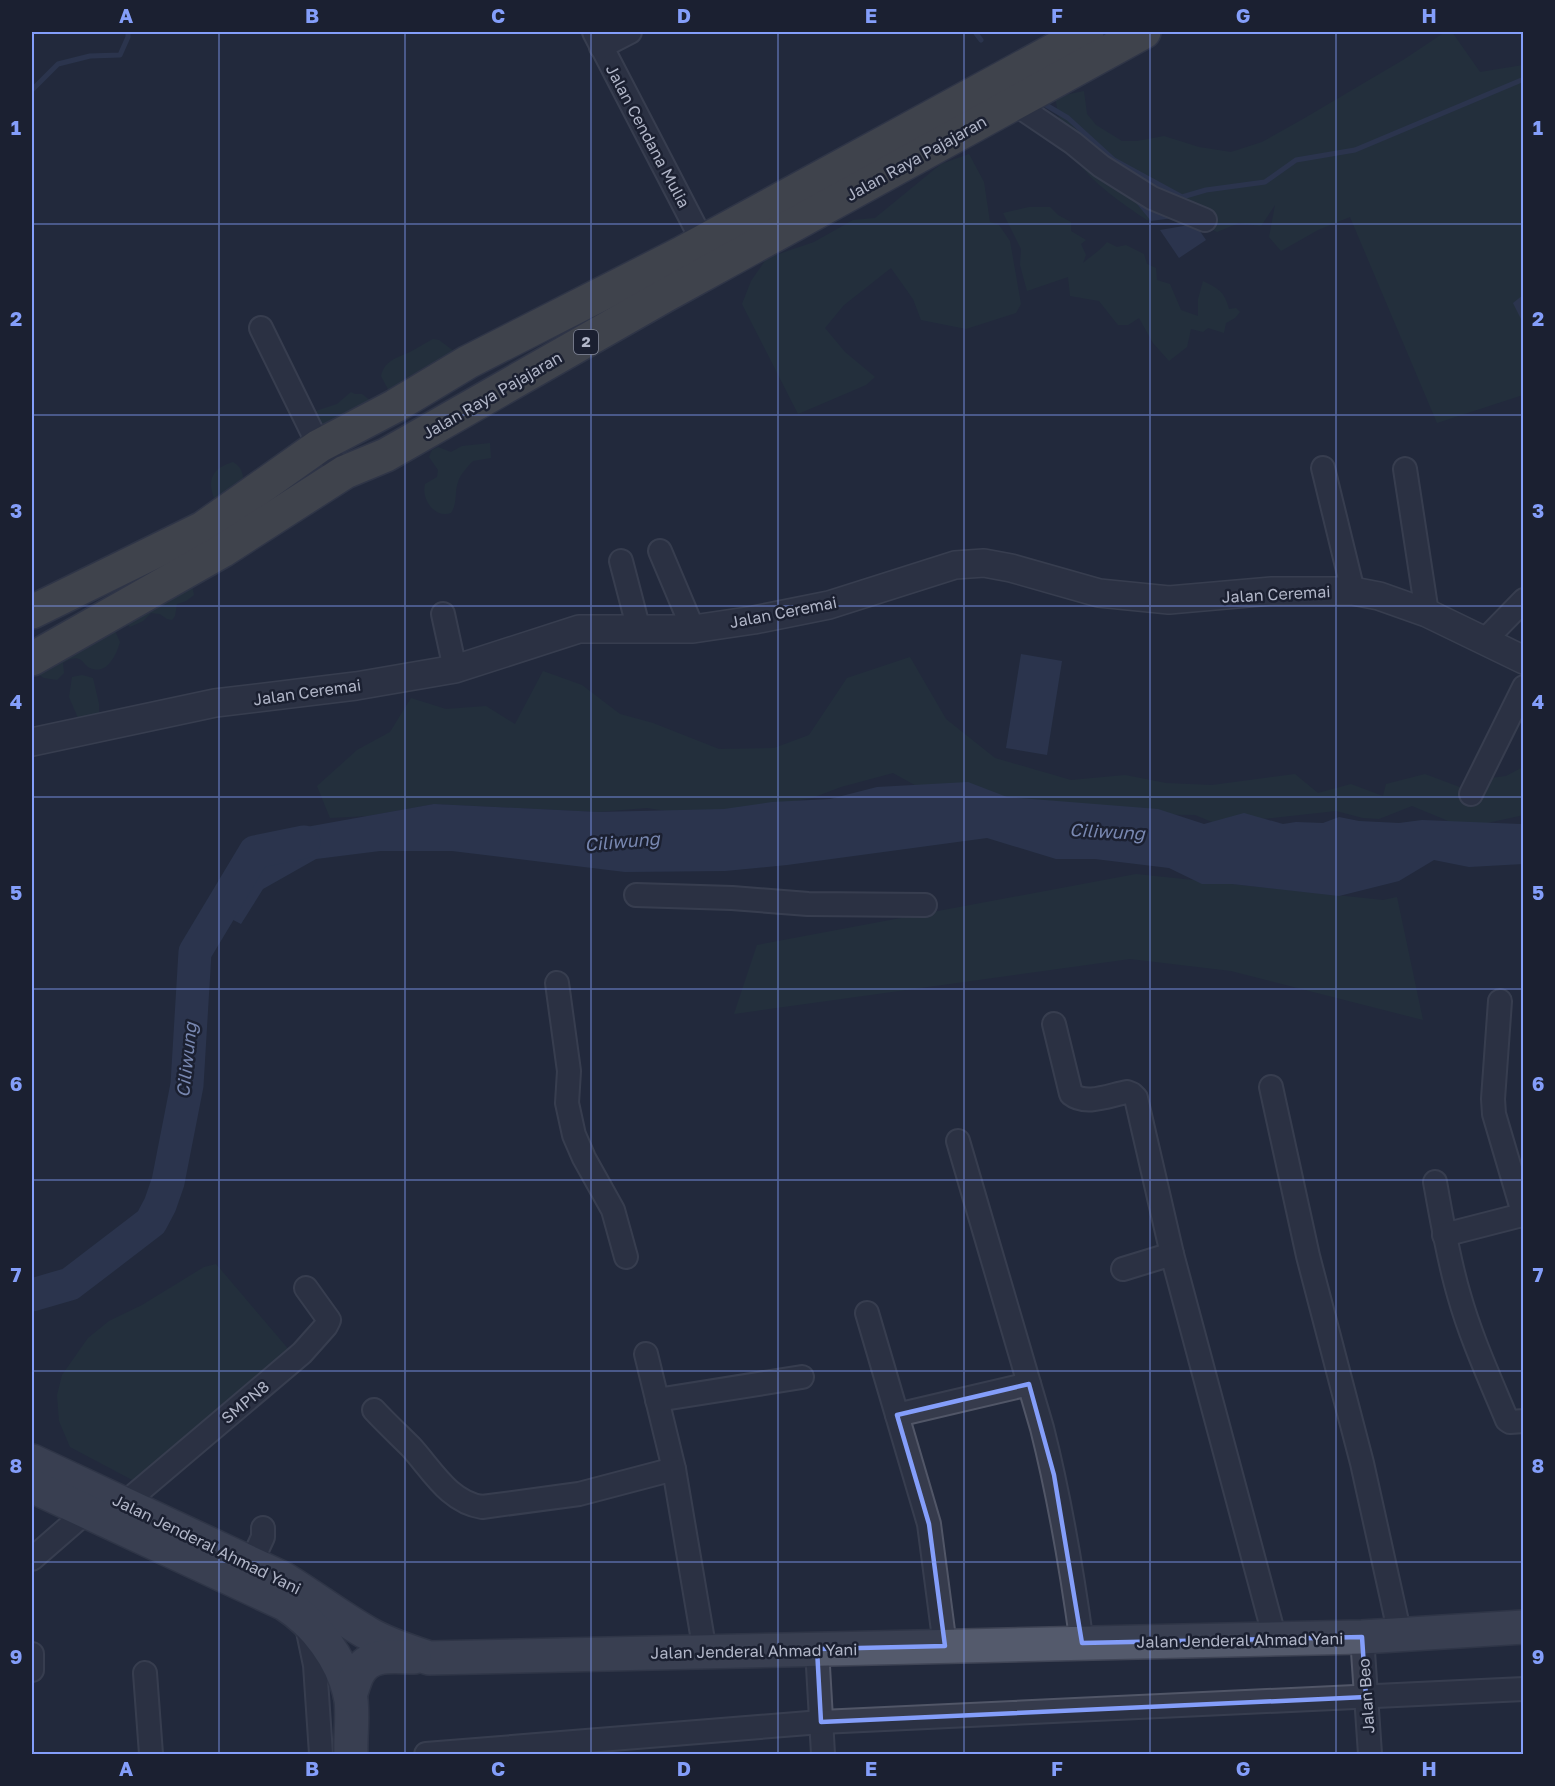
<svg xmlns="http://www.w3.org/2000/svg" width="1555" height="1786" viewBox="0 0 1555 1786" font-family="'Golos Text',sans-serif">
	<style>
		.green { fill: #24363d }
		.water { fill: #354163 }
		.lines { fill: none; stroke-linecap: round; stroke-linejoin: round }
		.stream { stroke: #354163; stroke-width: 5 }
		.river { stroke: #354163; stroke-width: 33 }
		.minor-casing { stroke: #515667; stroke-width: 26 }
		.tertiary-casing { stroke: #515667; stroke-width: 30 }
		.primary-casing { stroke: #3f4455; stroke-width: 36 }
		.trunk-casing { stroke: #3e4354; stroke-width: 36 }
		.minor { stroke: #363b4c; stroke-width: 22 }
		.tertiary { stroke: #363b4c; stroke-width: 27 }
		.primary { stroke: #545a6c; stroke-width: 33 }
		.trunk { stroke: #636260; stroke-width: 33 }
		.marked { fill: none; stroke: #849efa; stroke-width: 4.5; stroke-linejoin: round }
		.grid { fill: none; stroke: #849efa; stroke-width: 1.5; stroke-opacity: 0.55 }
		.labels { text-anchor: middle; stroke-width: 5; stroke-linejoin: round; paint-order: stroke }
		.shield { fill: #1b2031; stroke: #84899b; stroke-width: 1.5 }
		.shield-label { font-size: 15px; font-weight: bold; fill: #b1b6c8 }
		.street-label { font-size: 16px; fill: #b1b6c8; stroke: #1b2031 }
		.water-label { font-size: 18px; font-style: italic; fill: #7887b0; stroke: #1b2031 }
		.neatline { fill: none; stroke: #849efa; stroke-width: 2 }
		.grid-label { font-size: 20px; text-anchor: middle; font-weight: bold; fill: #849efa }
	</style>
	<rect width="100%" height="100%" fill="#22293c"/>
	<g class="green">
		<path d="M1445,32h7l28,40 43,-7v330l-86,28 -87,-206 -32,13 -37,21 -12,-14 6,-32 -14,21 -22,-3 -22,9 -39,-18 -31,6c-25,-16 -54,-37 -72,-61 -13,-17 -16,-42 -20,-62l29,-6 3,23 9,11 26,16h15l27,-5 35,11 32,5 31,-10 41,-23 100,-59z"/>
		<polygon points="969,154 984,182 990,222 999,225 1010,241 1021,304 1016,313 966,329 921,320 913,299 891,268 844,305 825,328 845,352 875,377 866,385 798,414 742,304 751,281 767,258 814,242 853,220 875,218 941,164"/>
		<path d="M1029,207h21l8,8 13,7v9l15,9 -5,4 5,11 -3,8c8,-7 18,-13 24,-21l10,5 9,-2 18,9 3,10 9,4 1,12 13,4 11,26 17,6v-17l5,-18c16,8 21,10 26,28l7,-1 4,4 -5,6 -9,5 -2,10 -16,-5 -5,4 -12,-3 -4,18 -18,14 -16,-18 -14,-25 -11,7h-10l-19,-24 -29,-5 -2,-19 -41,14 -7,-26 1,-16 -18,-36z"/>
		<path d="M433,339l6,1 16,12c0,17 5,44 -17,48l-48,-7 -9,-17c4,-16 16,-18 29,-24 8,-4 15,-9 23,-13z"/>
		<polygon points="351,392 355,394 362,394 372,402 303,444 302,431 316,411 337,404"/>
		<path d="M490,443l1,15 -18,3c-6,6 -13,14 -15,21 -4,11 0,20 -7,31 -16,6 -30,-14 -26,-29l12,-7 1,-7 -9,-13 3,-7 6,-3 13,5 11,-6z"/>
		<path d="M233,462c10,6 10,13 11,24l-29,14c-9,-21 -2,-32 18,-38z"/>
		<polygon points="192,585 194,595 186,601 177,604 175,616 172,620 167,619 160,614 151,613 143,621 130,627 124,620"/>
		<path d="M114,629l6,13c-4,14 -14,35 -32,25 -3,-2 -4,-5 -7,-7 -7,-4 -12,0 -18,3l1,10 -7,7 -13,-2 -8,-5z"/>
		<polygon points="910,657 946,719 995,758 1071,780 1125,775 1166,783 1212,785 1295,774 1318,793 1351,784 1383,796 1386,784 1425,774 1465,789 1475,780 1506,776 1523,767 1524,815 1487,823 1469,833 1446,820 1412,806 1379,819 1363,818 1336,811 1217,824 1195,815 1127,814 922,789 893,773 841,787 812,798 719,815 673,812 647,808 598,812 434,804 368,816 330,818 317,786 357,750 390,732 411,698 446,709 486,706 515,724 543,671 582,685 620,714 653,723 719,749 774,748 809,735 847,678"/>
		<polygon points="82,675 93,678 99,704 99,713 88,722 78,718 69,697 72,677"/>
		<polygon points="1136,874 1383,900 1397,897 1423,1020 1231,971 1130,959 734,1014 757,945"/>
		<polygon points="216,1264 290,1351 153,1491 70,1447 59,1421 57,1395 62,1375 88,1338 109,1321 142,1305 204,1267"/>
	</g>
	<g class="water">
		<polygon points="1133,199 1188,216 1151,221"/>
		<polygon points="1195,224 1206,240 1179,258 1160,230"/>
		<polygon points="1523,295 1523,323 1513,303"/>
		<polygon points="1021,654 1062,661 1047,755 1006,748"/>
		<polygon points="968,782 1007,797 1158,809 1204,824 1244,813 1283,824 1296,822 1323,823 1339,817 1359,821 1399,823 1422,820 1520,824 1523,824 1523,864 1469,867 1434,860 1399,881 1339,896 1232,884 1202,884 1169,868 1095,859 1056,859 987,838 787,865 725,871 625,872 452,851 380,851 316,859 263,889 241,924 212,909 237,874 268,844 295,829 434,804 598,812 724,809 772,802 830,799 877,787"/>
	</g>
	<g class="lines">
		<g class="stream">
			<polyline points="975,32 981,40"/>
			<polyline points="32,90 58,64 90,56 120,55 128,37 128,32"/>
			<polyline points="1046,105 1068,118 1114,160 1182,197 1206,190 1265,182 1296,160 1355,150 1524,79"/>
		</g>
		<polyline class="river" points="32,1295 70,1284 151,1222 160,1205 168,1182 187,1085 195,952 255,852 304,842"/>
		<defs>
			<g id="minor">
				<polyline points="594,32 702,240"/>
				<polyline points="601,47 630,32"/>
				<polyline points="1014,103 1073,143 1101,166 1152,198 1205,220"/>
				<polyline points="261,328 319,446 345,472"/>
				<polyline points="1323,468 1353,591"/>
				<polyline points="1405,469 1427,613"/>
				<polyline points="660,551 693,629"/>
				<polyline points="621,561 639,630"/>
				<polyline points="443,614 455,669"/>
				<polyline points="1484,641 1524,600"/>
				<polyline points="1471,794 1524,687"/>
				<polyline points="636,895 732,898 808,904 925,905"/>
				<polyline points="557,983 569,1071 567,1103 574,1135 584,1158 613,1210 626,1257"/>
				<polyline points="1500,1001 1493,1099 1494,1114 1524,1216"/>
				<path d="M1054,1024l17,70c15,12 39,1 56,-2l5,2 4,4 36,156 103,385"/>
				<polyline points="1271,1087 1308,1256 1362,1463 1400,1635"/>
				<path d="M958,1141l84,287c18,71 30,143 40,216"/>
				<path d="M1435,1182c7,38 13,76 24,113 12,43 31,84 48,125l3,2 14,-1"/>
				<polyline points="1444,1235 1522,1215"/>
				<polyline points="1123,1269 1172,1254"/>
				<polyline points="867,1313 929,1524 945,1646"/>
				<polyline points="646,1354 674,1469 705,1652"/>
				<polyline points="657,1400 802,1377"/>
				<path d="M374,1410c12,13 25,25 37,37 21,23 38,55 71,60l97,-13 95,-25"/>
				<polyline points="897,1415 1029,1384"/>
				<polyline points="32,1559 86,1512 125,1503 302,1353 326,1326 329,1320 306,1288"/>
				<polyline points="251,1563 263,1537 263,1528"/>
				<polyline points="306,1622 315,1665 321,1754"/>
				<polyline points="1362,1637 1370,1754"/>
				<polyline points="817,1649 823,1754"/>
				<polyline points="32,1654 32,1670"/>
				<polyline points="145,1673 151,1754"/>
				<polyline points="426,1754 821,1722 1524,1689"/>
			</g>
			<polyline id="tertiary" points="32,742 215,703 356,686 455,669 579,629 693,629 754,620 829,605 955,565 984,563 1011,568 1099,593 1169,600 1272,591 1353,591 1379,596 1427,613 1524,660"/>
			<g id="primary">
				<path d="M32,1461l250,117c30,18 57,39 87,56 19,11 40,17 60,24l933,-21 162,-10"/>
				<path d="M32,1486l253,118c31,20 56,54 65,90 4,16 0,43 1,60"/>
				<path d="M350,1695c3,-7 5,-17 9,-23 11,-20 36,-15 55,-15"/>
			</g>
			<g id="trunk">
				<polyline points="32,612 203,528 319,446 395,406 468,362 680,254 1087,32"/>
				<polyline points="32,659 222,551 345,472 386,455 666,295 1144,32"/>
			</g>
		</defs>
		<use href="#minor" class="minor-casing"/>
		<use href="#tertiary" class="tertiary-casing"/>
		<use href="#primary" class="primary-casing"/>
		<use href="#trunk" class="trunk-casing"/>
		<use href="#minor" class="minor"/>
		<use href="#tertiary" class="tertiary"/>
		<use href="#primary" class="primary"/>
		<use href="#trunk" class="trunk"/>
	</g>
	<path d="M0 0H1555V1786H0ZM1029,1384l25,91 28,168 280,-6 4,60 -545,25 -4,-73 128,-3 -16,-122 -32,-109z" fill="#22293c" fill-opacity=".55" fill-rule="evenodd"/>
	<path class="marked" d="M1029,1384l25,91 28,168 280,-6 4,60 -545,25 -4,-73 128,-3 -16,-122 -32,-109z"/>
	<path class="grid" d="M219,32v1722M405,32v1722M591,32v1722M778,32v1722M964,32v1722M1150,32v1722M1336,32v1722M32,224h1492M32,415h1492M32,606h1492M32,797h1492M32,989h1492M32,1180h1492M32,1371h1492M32,1562h1492"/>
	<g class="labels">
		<rect class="shield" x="574" y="330" width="24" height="24" rx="4.5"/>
		<g class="shield-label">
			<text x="586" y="347">2</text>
		</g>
		<g class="street-label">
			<text transform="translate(648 136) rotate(62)" y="6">Jalan Cendana Mulia</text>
			<text transform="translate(916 158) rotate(-29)" y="6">Jalan Raya Pajajaran</text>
			<text transform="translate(492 395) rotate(-30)" y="6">Jalan Raya Pajajaran</text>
			<text transform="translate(1276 594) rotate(-3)" y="6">Jalan Ceremai</text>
			<text transform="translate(783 612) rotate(-11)" y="6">Jalan Ceremai</text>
			<text transform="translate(307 692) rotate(-8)" y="6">Jalan Ceremai</text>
			<text transform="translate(245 1402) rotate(-40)" y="6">SMPN8</text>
			<text transform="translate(207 1544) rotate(26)" y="6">Jalan Jenderal Ahmad Yani</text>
			<text transform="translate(1240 1640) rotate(-1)" y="6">Jalan Jenderal Ahmad Yani</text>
			<text transform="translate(754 1651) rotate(-1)" y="6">Jalan Jenderal Ahmad Yani</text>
			<text transform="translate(1366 1696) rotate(-94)" y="6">Jalan Beo</text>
		</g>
		<g class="water-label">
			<text transform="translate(1107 832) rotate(3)" y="6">Ciliwung</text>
			<text transform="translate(622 842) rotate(-5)" y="6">Ciliwung</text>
			<text transform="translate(187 1060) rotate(-84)" y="6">Ciliwung</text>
		</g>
	</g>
	<rect width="1555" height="1786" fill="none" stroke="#1b2031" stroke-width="66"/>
	<rect x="33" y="33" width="1489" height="1720" class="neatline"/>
	<g class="grid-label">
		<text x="126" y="23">A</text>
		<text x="312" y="23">B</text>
		<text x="498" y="23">C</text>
		<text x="684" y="23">D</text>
		<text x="871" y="23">E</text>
		<text x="1057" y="23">F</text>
		<text x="1243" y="23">G</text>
		<text x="1429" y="23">H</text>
		<text x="16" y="135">1</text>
		<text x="1538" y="135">1</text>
		<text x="16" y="326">2</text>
		<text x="1538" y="326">2</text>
		<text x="16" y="518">3</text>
		<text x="1538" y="518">3</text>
		<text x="16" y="709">4</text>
		<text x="1538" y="709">4</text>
		<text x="16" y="900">5</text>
		<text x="1538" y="900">5</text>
		<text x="16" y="1091">6</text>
		<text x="1538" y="1091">6</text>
		<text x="16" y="1282">7</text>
		<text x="1538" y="1282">7</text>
		<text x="16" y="1473">8</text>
		<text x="1538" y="1473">8</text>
		<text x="16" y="1664">9</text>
		<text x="1538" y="1664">9</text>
		<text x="126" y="1776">A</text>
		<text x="312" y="1776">B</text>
		<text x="498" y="1776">C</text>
		<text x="684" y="1776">D</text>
		<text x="871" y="1776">E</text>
		<text x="1057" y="1776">F</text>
		<text x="1243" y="1776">G</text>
		<text x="1429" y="1776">H</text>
	</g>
</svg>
